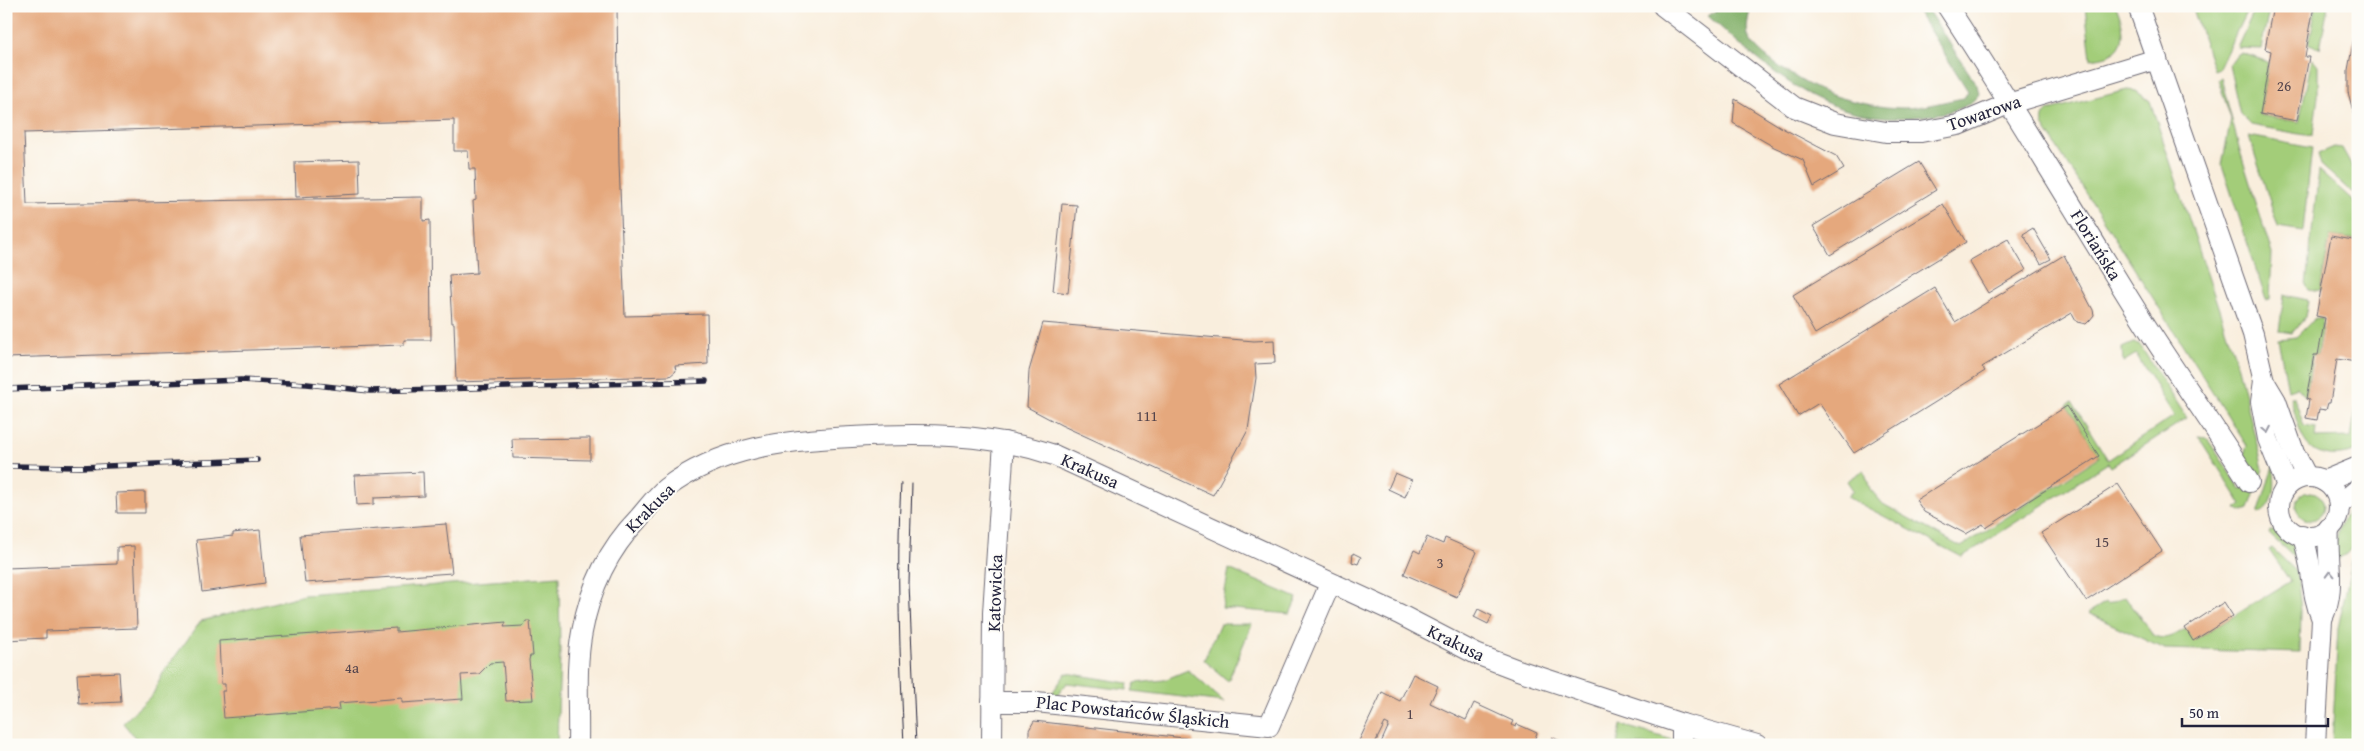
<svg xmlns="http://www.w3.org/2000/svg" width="2364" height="751" viewBox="0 0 2364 751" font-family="'Gentium Book Plus',serif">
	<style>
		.green { fill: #a3cd79; stroke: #62785a }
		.forest { fill: #82b069; stroke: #526952 }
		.building { fill: #e5a87d }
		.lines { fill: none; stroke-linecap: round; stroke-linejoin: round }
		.minor-casing { stroke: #6d6974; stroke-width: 22 }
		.minor { stroke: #fff; stroke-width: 20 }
		.tram { stroke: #22223b; stroke-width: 1 }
		.rail-casing { stroke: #22223b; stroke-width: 5.5 }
		.rail { stroke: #fdfcf7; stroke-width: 4; stroke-dasharray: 11; stroke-linecap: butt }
		.oneway { stroke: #9c9ca7 }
		.labels { text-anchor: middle; stroke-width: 4; stroke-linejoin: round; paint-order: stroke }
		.number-label { font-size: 15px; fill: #53444c }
		.street-label { font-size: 18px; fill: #22223b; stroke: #fdfcf7 }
	</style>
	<rect width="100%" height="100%" fill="#fdfcf7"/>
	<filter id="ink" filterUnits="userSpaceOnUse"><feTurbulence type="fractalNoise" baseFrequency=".02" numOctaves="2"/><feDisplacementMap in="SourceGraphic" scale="10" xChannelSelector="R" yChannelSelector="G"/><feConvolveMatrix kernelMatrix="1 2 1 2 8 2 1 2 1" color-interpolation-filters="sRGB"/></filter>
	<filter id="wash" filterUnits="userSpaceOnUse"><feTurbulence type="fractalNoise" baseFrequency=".0096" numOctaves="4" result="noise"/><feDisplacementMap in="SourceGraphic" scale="20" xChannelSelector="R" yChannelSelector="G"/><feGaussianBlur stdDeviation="1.12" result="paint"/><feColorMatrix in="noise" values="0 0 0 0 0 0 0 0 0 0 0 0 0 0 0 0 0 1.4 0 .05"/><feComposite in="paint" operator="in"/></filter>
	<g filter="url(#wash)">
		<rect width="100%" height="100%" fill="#f9eedd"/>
		<g class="green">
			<path d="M2085,6h31c6,15 14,38 -5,48 -5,3 -14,4 -20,5z"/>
			<polygon points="2192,6 2249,6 2219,68 2214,70"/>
			<polygon points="2256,6 2270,6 2261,49 2237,48"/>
			<polygon points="2316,6 2328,6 2320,48 2309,45"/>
			<polygon points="2242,53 2268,62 2260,115 2299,122 2312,58 2318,65 2318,96 2313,134 2305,135 2251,125 2240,114 2229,65 2237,54"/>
			<polygon points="2221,78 2240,151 2272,254 2270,299 2266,300 2222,165 2231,119 2218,79"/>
			<path d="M2127,90l9,1 14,10 88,266 25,102 -14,40 -8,3 -5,-3 6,-4 -44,-69 8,1 35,52 17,-13 -14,-22 3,-8 -204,-321c-1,-7 0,-11 6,-15z"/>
			<polygon points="2249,136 2312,148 2303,231 2278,227"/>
			<polygon points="2334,147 2342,148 2358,177 2358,198 2321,165 2318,154"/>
			<polygon points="2319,170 2358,205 2358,240 2330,236 2320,292 2309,290 2306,285"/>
			<polygon points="2284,295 2308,300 2305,318 2292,333 2279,331"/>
			<polygon points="2315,318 2323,319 2317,355 2312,355 2306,397 2297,387 2288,390 2278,339 2296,337"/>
			<polygon points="2133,343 2139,344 2187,418 2111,467 2108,463 1962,557 1847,497 1853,490 1847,481 1864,470 1870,489 1883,504 1961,547 2099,457 2067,405 2072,402 2108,460 2174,416 2136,354 2123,362 2122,348"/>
			<path d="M2290,397h4l10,29 12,2 -1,10 36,-1 7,-39v52c-14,7 -39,9 -51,-6 -9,-11 -12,-33 -17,-47z"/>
			<path d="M2273,466c3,17 4,40 -15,48z"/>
			<circle cx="2310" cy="506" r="14"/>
			<path d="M2358,497c0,23 4,56 -24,63 0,-21 8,-48 24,-63z"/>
			<path d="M2270,531c22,1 26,14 31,33l-32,-30z"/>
			<path d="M2272,548l25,24 4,39 -1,42 -136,-4 -76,-36 18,-11 2,2 17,-8 27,38c13,8 22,2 33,-5l9,12 96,-60 -21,-31z"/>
			<polygon points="2358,551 2358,745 2332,745 2338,628 2353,557"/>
			<polygon points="1229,569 1297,598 1290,614 1222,608"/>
			<polygon points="559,576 560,654 557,745 141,745 123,723 153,694 163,673 201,621 304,595"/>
			<polygon points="1220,624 1252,624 1228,681 1204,660"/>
			<polygon points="1188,670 1224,702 1132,691 1135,683 1164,680"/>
			<polygon points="1066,673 1128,683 1127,690 1067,683 1056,697 1050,696"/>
			<polygon points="1621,725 1690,745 1617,745"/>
		</g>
		<path class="forest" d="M1723,6h28c-2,10 -7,25 -1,34 11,18 61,49 82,55 22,7 48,13 71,13 20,0 41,-7 61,-10l4,-7 -54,-85h11l52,79 2,9c-10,15 -30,18 -47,21 -100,15 -155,-38 -224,-99z"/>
		<g id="blocks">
			<g class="building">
				<polygon points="6,6 617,6 619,163 625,316 707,314 708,364 675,366 676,371 670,376 456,382 454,323 452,323 449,275 477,273 473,201 476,200 475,169 469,169 468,151 454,151 454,120 24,133 27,204 423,197 423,221 430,220 431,340 404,340 404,345 6,358"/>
				<polygon points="2273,6 2314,6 2305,57 2309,57 2297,121 2260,114 2271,51 2265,49"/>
				<polygon points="2357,21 2358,21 2357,127 2348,92 2348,70"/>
				<polygon points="1735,99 1784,129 1836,156 1844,169 1814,187 1803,160 1774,147 1733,123"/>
				<polygon points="359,160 360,194 296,197 295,162"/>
				<polygon points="1919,162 1936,190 1830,255 1813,226"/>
				<polygon points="1062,204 1077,205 1068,293 1053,291"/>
				<polygon points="1943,204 1966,242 1815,334 1793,295"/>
				<polygon points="2033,228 2051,259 2041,264 2023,234"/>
				<polygon points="2331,236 2358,241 2358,351 2356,362 2337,359 2330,403 2328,403 2326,410 2319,409 2317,420 2306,418 2309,400 2306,399 2314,355 2318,355 2325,318 2316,316"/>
				<polygon points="2008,239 2026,270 1988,293 1969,261"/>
				<polygon points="2064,255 2093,310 2094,315 2090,320 2086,324 2077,322 2072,313 1982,367 1985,371 1854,453 1819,403 1798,416 1779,384 1935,288 1955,322"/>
				<polygon points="1043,323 1254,341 1274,340 1275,363 1255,364 1256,378 1248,430 1213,495 1061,425 1027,407 1029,371"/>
				<polygon points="2067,406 2099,456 1986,528 1983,524 1966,534 1924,512 1916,500"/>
				<polygon points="590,438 590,460 513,458 512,439"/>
				<polygon points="423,472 424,496 374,498 374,504 357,505 355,475"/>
				<polygon points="1395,473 1412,480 1405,497 1388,489"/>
				<polygon points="2118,484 2162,551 2086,601 2041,533"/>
				<polygon points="145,492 145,513 117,513 116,493"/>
				<polygon points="446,524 452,573 305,583 300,535"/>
				<polygon points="260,530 265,583 202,592 196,540 233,536 233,533"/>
				<polygon points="1427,537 1443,544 1445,538 1477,552 1457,597 1404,574 1414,550 1420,553"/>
				<polygon points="134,546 137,628 46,631 46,638 6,640 6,568 117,564 117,547"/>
				<polygon points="1353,553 1361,557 1358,564 1352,562"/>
				<polygon points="2224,602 2233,616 2193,641 2185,628"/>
				<polygon points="1478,609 1492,616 1488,624 1474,617"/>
				<polygon points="526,621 530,621 533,656 530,656 529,660 533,700 506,701 503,662 490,663 479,674 461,675 463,699 402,703 402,698 339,703 340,709 224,718 222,691 225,691 225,684 221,684 219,641 396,628 396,632 506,622 504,627 523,626"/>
				<polygon points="119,672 121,702 79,704 77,674"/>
				<polygon points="1413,674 1438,686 1430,703 1466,720 1474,703 1513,721 1511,725 1516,727 1517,724 1537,733 1532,745 1380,745 1389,725 1385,723 1374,745 1358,743 1382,692 1400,701"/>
				<polygon points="1034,721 1193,739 1194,745 1029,745 1029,730"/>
				<polygon points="1552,737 1568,745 1548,745"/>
			</g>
		</g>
	</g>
	<g filter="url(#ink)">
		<use href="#blocks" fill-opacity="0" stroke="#6d6974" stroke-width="1"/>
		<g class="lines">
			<defs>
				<g id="minor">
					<polyline points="1663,6 1794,107 1835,123 1886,132 1921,132 1958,125 2008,104 2157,59"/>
					<path d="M1947,6c68,103 130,210 196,315 34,54 72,106 106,161"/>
					<polyline points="2138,6 2253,334 2264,381 2261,402 2268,439 2287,486"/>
					<polyline points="2264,381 2276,401 2294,452 2307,477"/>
					<circle cx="2309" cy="507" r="30"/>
					<polyline points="2324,481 2358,467"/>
					<polyline points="2339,505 2358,489"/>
					<path d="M2302,535c11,27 8,57 20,84"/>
					<polyline points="992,702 1036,702 1269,726 1330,584"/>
					<polyline points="1682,724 1682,745"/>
					<path d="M578,745c1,-38 -3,-76 4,-113 8,-44 25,-81 56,-113 9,-10 18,-23 28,-31 55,-41 120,-48 186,-51 67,-4 138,-4 202,18l345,159 77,40 42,16 164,54 75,21"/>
					<polyline points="992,745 993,613 1004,442"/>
					<path d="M2315,745l7,-126c15,-32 4,-58 7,-91"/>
				</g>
			</defs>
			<use href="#minor" class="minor-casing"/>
			<use href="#minor" class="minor"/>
			<g class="tram">
				<path d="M901,483c-5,87 -1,174 3,262"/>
				<polyline points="912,484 909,584 916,745"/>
			</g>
			<defs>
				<g id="rail">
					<polyline points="6,389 241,380 307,384 370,391 706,381"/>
					<polyline points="6,466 81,467 257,460"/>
				</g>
			</defs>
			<use href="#rail" class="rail-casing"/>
			<use href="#rail" class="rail"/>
		</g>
		<defs><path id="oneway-chevron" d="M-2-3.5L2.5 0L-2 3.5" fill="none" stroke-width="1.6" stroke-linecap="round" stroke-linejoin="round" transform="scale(1.25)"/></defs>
		<g class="oneway">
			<use href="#oneway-chevron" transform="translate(2267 430) rotate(79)"/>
			<use href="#oneway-chevron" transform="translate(2330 574) rotate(-92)"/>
		</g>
	</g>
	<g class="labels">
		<g class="number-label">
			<text x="2284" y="91">26</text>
			<text x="1147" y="421">111</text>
			<text x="2102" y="547">15</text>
			<text x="1440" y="568">3</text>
			<text x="352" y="673">4a</text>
			<text x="1410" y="719">1</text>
		</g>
		<g class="street-label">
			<text transform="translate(1984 113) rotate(-19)" y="6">Towarowa</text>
			<text transform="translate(2096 245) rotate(58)" y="6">Floriańska</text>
			<text transform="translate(1090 471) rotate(24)" y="6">Krakusa</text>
			<text transform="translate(650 508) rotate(-45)" y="6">Krakusa</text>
			<text transform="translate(995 593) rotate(-88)" y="6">Katowicka</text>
			<text transform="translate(1456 643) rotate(26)" y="6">Krakusa</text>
			<text transform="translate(1133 712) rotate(6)" y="6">Plac Powstańców Śląskich</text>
		</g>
	</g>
	<rect width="2364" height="751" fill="none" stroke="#fdfcf7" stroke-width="25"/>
	<path d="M2182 718v8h146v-8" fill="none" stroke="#22223b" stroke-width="2.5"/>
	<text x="2189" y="718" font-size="15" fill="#22223b" stroke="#fdfcf7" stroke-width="4" paint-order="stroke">50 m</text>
</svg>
